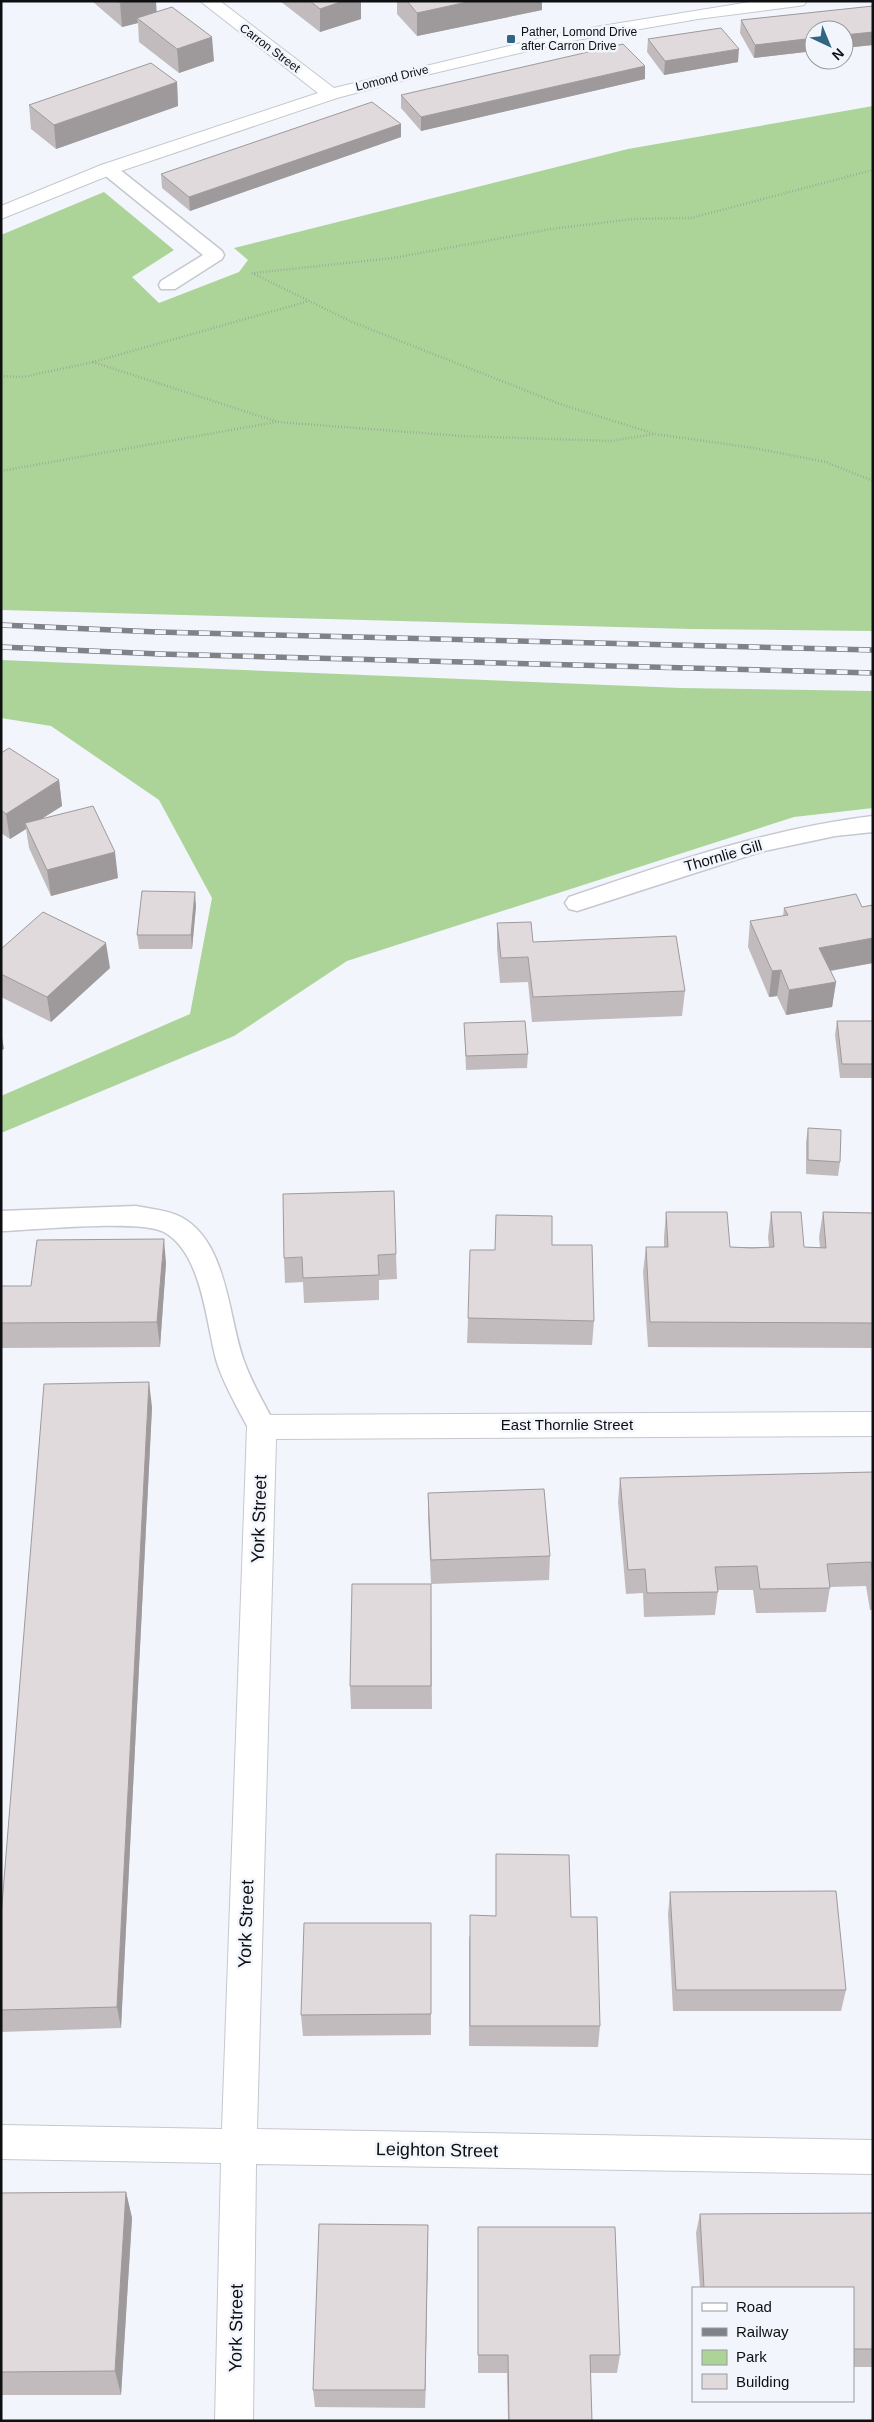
<svg xmlns="http://www.w3.org/2000/svg" width="874" height="2422" viewBox="0 0 874 2422" font-family="Arial,sans-serif">
	<style>
		.green { fill: #acd498 }
		.lines { fill: none; stroke-linecap: round; stroke-linejoin: round }
		.lane-casing { stroke: #c5c8ce; stroke-width: 3 }
		.street-casing { stroke: #c5c8ce; stroke-width: 2 }
		.path { stroke: #8c8e93; stroke-width: 2.5; stroke-dasharray: 0.5 2.5; stroke-linecap: butt }
		.lane { fill: #fff; fill-rule: evenodd }
		.street { fill: #fff; fill-rule: evenodd }
		.rail-casing { stroke: #808287; stroke-width: 5.5 }
		.rail { stroke: #f2f5fc; stroke-width: 4; stroke-dasharray: 11; stroke-linecap: butt }
		.wall { fill: #c2bbbe }
		.shaded-wall { fill: #9e999b }
		.building { fill: #e1dadd; stroke: #9e999b }
		.poi-dot { fill: #316682; stroke: #f2f5fc; stroke-width: 2 }
		.labels { text-anchor: middle; stroke-width: 5; stroke-linejoin: round; paint-order: stroke }
		.far-poi-label { font-size: 12px; fill: #0e0f11; stroke: #f2f5fc; text-anchor: start }
		.far-street-label { font-size: 12px; fill: #0e0f11; stroke: #f2f5fc }
		.street-label { font-size: 15px; fill: #0e0f11; stroke: #f2f5fc }
		.near-street-label { font-size: 18px; fill: #0e0f11; stroke: #f2f5fc }
	</style>
	<rect width="100%" height="100%" fill="#f2f5fc"/>
	<g class="green">
		<polygon points="873,106 873,631 690,629 1,610 1,235 104,192 174,250 132,277 159,303 239,272 248,260 234,248 628,149"/>
		<polygon points="1,660 681,688 873,691 873,808 794,817 347,961 234,1036 1,1133 1,1096 190,1014 212,898 159,800 51,726 1,718"/>
	</g>
	<g class="lines">
		<defs>
			<g id="lane">
				<polygon points="108,164 114,165 222,251 224,255 222,259 175,289 161,289 159,285 161,281 203,255 102,173 99,169 102,165"/>
				<path d="M873,816v16l-38,4 -75,16 -183,59 -8,-2 -4,-6 4,-6c100,-34 198,-68 304,-81z"/>
				<path d="M136,1206c14,3 32,4 45,11 47,25 47,101 63,144 8,23 22,45 32,66l-4,8 -10,3 -10,-3c-11,-21 -30,-53 -36,-76 -10,-37 -14,-106 -52,-127 -24,-13 -130,-2 -163,-1v-20z"/>
			</g>
			<g id="street">
				<polygon points="200,1 220,1 334,88 571,31 756,1 807,1 804,5 798,6 698,19 571,41 409,79 337,98 115,173 1,219 1,206 101,165 318,93"/>
				<polygon points="873,1412 873,1436 276,1439 257,2129 873,2140 873,2174 256,2164 253,2421 215,2421 221,2163 1,2159 1,2125 222,2129 247,1427 252,1419 262,1415"/>
			</g>
		</defs>
		<use href="#lane" class="lane-casing"/>
		<use href="#street" class="street-casing"/>
		<g class="path">
			<polyline points="252,273 352,322 560,404 655,434 754,448 826,462 873,481"/>
			<polyline points="254,273 393,258 551,229 633,219 691,218 873,170"/>
			<polyline points="93,362 278,422 461,436 611,441 654,434"/>
			<polyline points="1,376 23,377 93,362 309,301"/>
			<polyline points="1,471 276,422"/>
		</g>
		<use href="#lane" class="lane"/>
		<use href="#street" class="street"/>
		<defs>
			<g id="rail">
				<polyline points="1,625 157,632 873,650"/>
				<polyline points="1,647 160,654 873,673"/>
			</g>
		</defs>
		<use href="#rail" class="rail-casing"/>
		<use href="#rail" class="rail"/>
	</g>
	<g class="wall">
		<polygon points="92,1 156,1 156,12 214,61 179,73 139,42 138,23 122,27"/>
		<polygon points="280,1 361,1 361,19 320,32"/>
		<polygon points="397,1 542,1 542,10 417,36 397,14"/>
		<polygon points="873,6 873,45 844,48 844,30 814,30 814,51 754,58 740,33 741,20"/>
		<polygon points="648,39 738,62 664,75 647,52"/>
		<polygon points="645,79 421,131 401,108 401,95"/>
		<polygon points="177,82 178,106 56,149 31,129 29,105"/>
		<polygon points="401,124 401,137 190,211 162,188 161,174"/>
		<polygon points="1,753 59,780 62,806 43,818 118,878 51,896 29,848 26,829 10,839 1,833"/>
		<polygon points="873,905 873,963 831,971 836,982 832,1007 786,1015 777,996 769,997 748,947 750,921 783,916 784,908 862,907"/>
		<polygon points="196,906 192,949 139,949 137,935"/>
		<polygon points="497,923 533,942 685,991 682,1016 532,1022 528,982 500,983 497,949"/>
		<polygon points="1,949 110,968 51,1022 1,997"/>
		<polygon points="837,1021 873,1021 873,1078 840,1078 835,1035"/>
		<polygon points="464,1023 528,1054 527,1068 466,1070"/>
		<polygon points="808,1128 840,1162 838,1176 806,1174 806,1142"/>
		<polygon points="666,1212 730,1247 769,1247 768,1237 771,1212 804,1247 820,1247 819,1237 823,1212 873,1213 873,1348 648,1347 643,1272 646,1247 664,1247 664,1237"/>
		<polygon points="552,1245 594,1321 592,1345 467,1343 468,1318 495,1250"/>
		<polygon points="396,1254 397,1279 379,1280 379,1300 304,1303 303,1282 285,1283 284,1258"/>
		<polygon points="166,1263 160,1347 1,1348 1,1286 31,1286"/>
		<polygon points="152,1407 121,2028 1,2032 1,1917"/>
		<polygon points="873,1472 873,1610 870,1610 866,1586 830,1587 826,1612 756,1613 753,1590 718,1590 715,1615 644,1617 643,1593 626,1594 618,1502 620,1478"/>
		<polygon points="428,1493 550,1556 549,1580 431,1584 428,1517"/>
		<polygon points="431,1584 432,1709 351,1709 350,1686"/>
		<polygon points="496,1854 571,1917 600,2026 598,2047 469,2046 469,1937 496,1916"/>
		<polygon points="670,1892 846,1990 841,2011 673,2011 668,1914"/>
		<polygon points="431,1923 431,2035 303,2036 301,2015"/>
		<polygon points="126,2192 132,2218 121,2395 1,2395 1,2193"/>
		<polygon points="873,2213 873,2367 853,2367 853,2288 700,2288 696,2233 700,2214"/>
		<polygon points="428,2225 425,2408 315,2407 313,2390"/>
		<polygon points="478,2227 620,2355 617,2373 590,2373 592,2421 508,2421 507,2373 478,2373"/>
	</g>
	<g class="shaded-wall">
		<polygon points="128,1 156,1 157,17 137,18 138,23 122,27 120,3"/>
		<polygon points="343,1 361,1 361,19 320,32 320,9"/>
		<polygon points="472,1 542,1 542,10 417,36 417,13"/>
		<polygon points="873,32 873,45 844,48 844,35"/>
		<polygon points="212,37 214,61 179,73 177,49"/>
		<polygon points="814,38 814,51 754,58 755,45"/>
		<polygon points="739,49 738,62 664,75 665,61"/>
		<polygon points="645,66 645,79 421,131 421,117"/>
		<polygon points="177,82 178,106 56,149 54,125"/>
		<polygon points="401,124 401,137 190,211 189,197"/>
		<polygon points="59,780 62,806 27,828 25,823 26,829 10,839 6,814"/>
		<polygon points="115,852 118,878 51,896 47,870"/>
		<polygon points="195,892 196,906 192,949 191,935"/>
		<polygon points="873,938 873,963 816,973 819,948"/>
		<polygon points="106,943 110,968 51,1022 47,997"/>
		<polygon points="781,970 777,996 769,997 772,971"/>
		<polygon points="836,982 832,1007 786,1015 789,990"/>
		<polygon points="1,1032 4,1049 1,1050"/>
		<polygon points="164,1239 166,1263 160,1347 157,1322"/>
		<polygon points="149,1382 152,1407 121,2028 117,2007"/>
		<polygon points="126,2192 132,2218 121,2395 115,2371"/>
		<polygon points="428,2225 428,2244 425,2408 425,2390"/>
	</g>
	<g class="building">
		<polygon points="118,1 128,1 120,3"/>
		<polygon points="310,1 343,1 320,9"/>
		<polygon points="407,1 472,1 417,13"/>
		<polygon points="873,6 873,32 844,35 844,30 814,30 814,38 755,45 741,20"/>
		<polygon points="172,7 212,37 177,49 137,18"/>
		<polygon points="721,28 739,49 665,61 648,39"/>
		<polygon points="623,44 645,66 421,117 401,95"/>
		<polygon points="151,63 177,82 54,125 29,105"/>
		<polygon points="372,102 401,124 189,197 161,174"/>
		<polygon points="9,748 59,780 6,814 1,810 1,753"/>
		<polygon points="93,806 115,852 47,870 25,823"/>
		<polygon points="142,891 195,892 191,935 137,935"/>
		<polygon points="856,894 862,907 873,905 873,938 819,948 836,982 789,990 781,970 772,971 750,921 788,915 784,908"/>
		<polygon points="43,912 106,943 47,997 1,974 1,949"/>
		<polygon points="531,922 533,942 676,936 685,991 533,997 528,957 501,958 497,923"/>
		<polygon points="525,1021 528,1054 466,1056 464,1023"/>
		<polygon points="837,1021 873,1021 873,1064 842,1064"/>
		<polygon points="808,1128 841,1130 840,1162 808,1160"/>
		<polygon points="394,1191 396,1254 378,1255 379,1275 303,1278 302,1257 284,1258 283,1194"/>
		<polygon points="666,1212 727,1212 730,1247 752,1248 774,1247 771,1212 801,1212 804,1247 826,1248 823,1212 873,1213 873,1323 650,1322 646,1247 668,1247"/>
		<polygon points="496,1215 552,1216 552,1245 592,1245 594,1321 468,1318 470,1250 495,1250"/>
		<polygon points="164,1239 157,1322 1,1323 1,1286 31,1286 37,1240"/>
		<polygon points="149,1382 117,2007 1,2010 1,1917 44,1384"/>
		<polygon points="873,1472 873,1574 871,1562 827,1564 830,1588 760,1589 757,1566 715,1567 718,1592 647,1593 645,1569 628,1570 620,1478"/>
		<polygon points="544,1489 550,1556 431,1560 428,1493"/>
		<polygon points="352,1584 431,1584 431,1686 350,1686"/>
		<polygon points="496,1854 569,1855 571,1917 597,1917 600,2026 470,2026 470,1915 496,1916"/>
		<polygon points="836,1891 846,1990 676,1990 670,1892"/>
		<polygon points="304,1923 431,1923 431,2014 301,2015"/>
		<polygon points="126,2192 115,2371 1,2372 1,2193"/>
		<polygon points="873,2213 873,2349 853,2349 853,2288 704,2288 700,2214"/>
		<polygon points="319,2224 428,2225 425,2390 313,2390"/>
		<polygon points="478,2227 615,2227 620,2355 590,2355 592,2421 509,2421 508,2355 478,2355"/>
	</g>
	<rect class="poi-dot" x="506" y="34" width="10" height="10" rx="2.5"/>
	<g class="labels">
		<g class="far-poi-label">
			<text x="521" y="36">Pather, Lomond Drive<tspan x="521" dy="14">after Carron Drive</tspan></text>
		</g>
		<g class="far-street-label">
			<text transform="translate(270 48) rotate(37)" y="4">Carron Street</text>
			<text transform="translate(392 78) rotate(-14)" y="4">Lomond Drive</text>
		</g>
		<g class="street-label">
			<text transform="translate(723 856) rotate(-16)" y="5">Thornlie Gill</text>
			<text x="567" y="1430">East Thornlie Street</text>
		</g>
		<g class="near-street-label">
			<text transform="translate(259 1519) rotate(-88)" y="6">York Street</text>
			<text transform="translate(246 1924) rotate(-88)" y="6">York Street</text>
			<text transform="translate(437 2150) rotate(1)" y="6">Leighton Street</text>
			<text transform="translate(236 2328) rotate(-89)" y="6">York Street</text>
		</g>
	</g>
	<rect width="874" height="2422" fill="none" stroke="#0e0f11" stroke-width="5"/>
	<rect x="692" y="2287" width="162" height="115" fill="#f2f5fc" stroke="#97999e"/>
	<rect x="702" y="2303" width="25" height="8" fill="#ffffff" stroke="#97999e"/>
	<text x="736" y="2312" font-size="15" fill="#0e0f11">Road</text>
	<rect x="702" y="2328" width="25" height="8" fill="#808287" stroke="#97999e"/>
	<text x="736" y="2337" font-size="15" fill="#0e0f11">Railway</text>
	<rect x="702" y="2350" width="25" height="15" fill="#acd498" stroke="#97999e"/>
	<text x="736" y="2362" font-size="15" fill="#0e0f11">Park</text>
	<rect x="702" y="2374" width="25" height="15" fill="#e1dadd" stroke="#97999e"/>
	<text x="736" y="2387" font-size="15" fill="#0e0f11">Building</text>
	<g transform="translate(829 45) rotate(136)"><circle r="24" fill="#f2f5fc" stroke="#97999e"/>
	<path d="M0-4L9 19L0 12L-9 19Z" fill="#316682"/>
	<text y="-8" font-size="14" font-weight="bold" text-anchor="middle" fill="#0e0f11">N</text>
	</g>
</svg>
